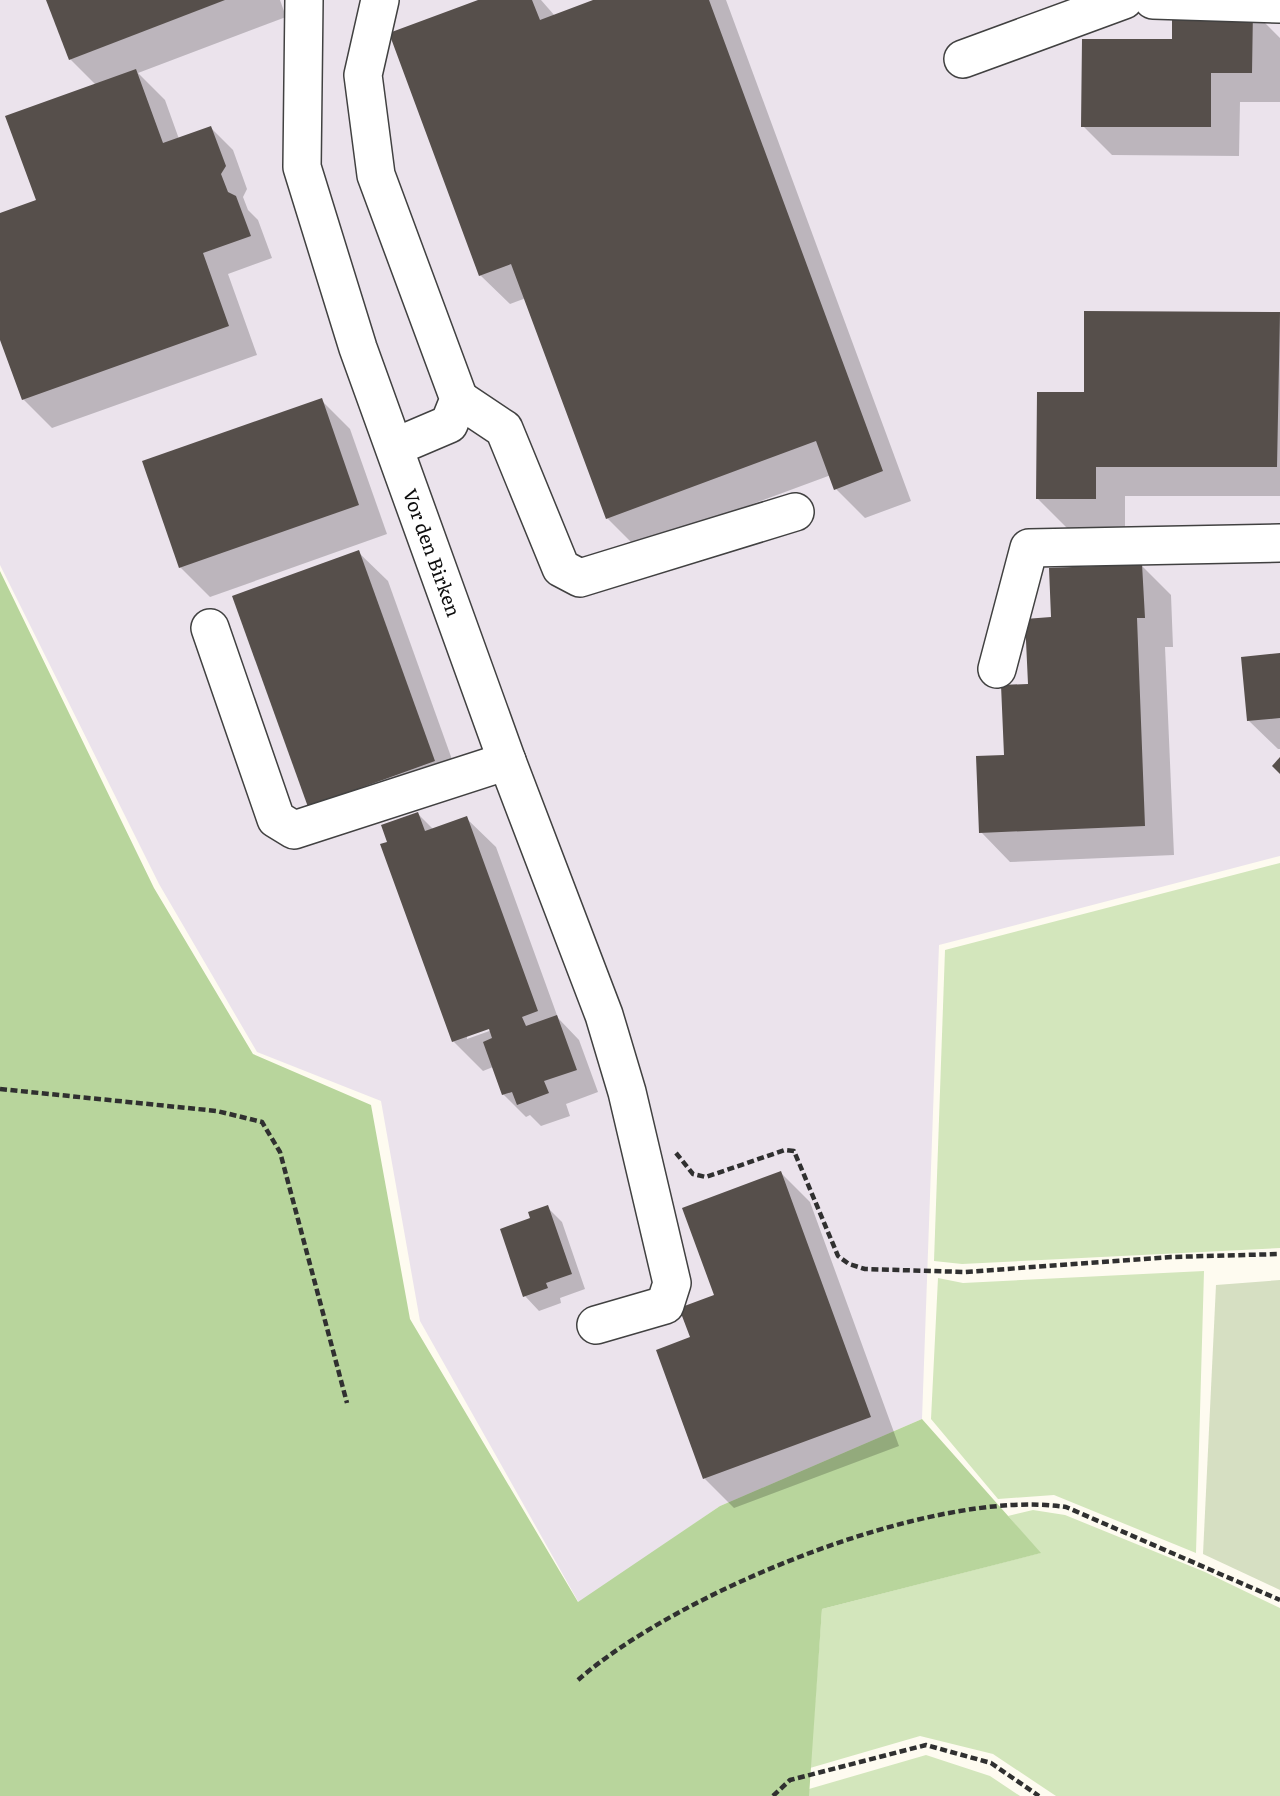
<svg xmlns="http://www.w3.org/2000/svg" width="1280" height="1796" viewBox="0 0 1280 1796" font-family="Literata,serif">
	<style>
		.industrial { fill: #ebe3ec }
		.green { fill: #d3e6bc }
		.forest { fill: #b8d59c }
		.cemetery { fill: #d6dfc2 }
		.shadow { fill: #0003; fill-rule: evenodd }
		.building { fill: #564f4b }
		.lines { fill: none; stroke-linecap: round; stroke-linejoin: round }
		.minor-casing { stroke: #414141; stroke-width: 40 }
		.path { stroke: #303030; stroke-width: 4.5; stroke-dasharray: 7 3.5; stroke-linecap: butt }
		.minor { stroke: #fff; stroke-width: 37 }
		.labels { text-anchor: middle; stroke-width: 7; stroke-linejoin: round; paint-order: stroke }
		.street-label { font-size: 19px; fill: #0e0e0e; stroke: #fff }
	</style>
	<rect width="100%" height="100%" fill="#fefbf0"/>
	<polygon class="industrial" points="0,0 1280,0 1280,856 939,945 922,1419 720,1506 579,1603 420,1321 381,1101 257,1052 159,884 0,565"/>
	<g class="green">
		<polygon points="1280,863 1280,1248 962,1264 934,1261 945,950"/>
		<polygon points="1204,1271 1196,1553 1054,1495 998,1499 931,1419 938,1278 963,1283"/>
		<polygon points="1033,1510 1065,1515 1205,1572 1280,1608 1280,1796 1056,1796 993,1754 920,1736 810,1768 822,1609 1040,1553 1008,1516"/>
		<polygon points="926,1755 990,1776 1020,1796 809,1796 809,1789"/>
	</g>
	<polygon class="forest" points="0,571 154,888 253,1054 371,1105 410,1319 578,1602 720,1506 922,1419 1041,1553 822,1609 809,1796 0,1796"/>
	<polygon class="cemetery" points="1280,1280 1280,1590 1203,1554 1216,1285"/>
	<g class="shadow">
		<polygon points="48,0 280,0 286,17 138,73 165,100 179,139 211,128 233,150 247,189 243,197 248,210 258,220 272,258 228,274 257,355 52,428 23,399 0,335 0,215 38,201 96,85 70,59"/>
		<polygon points="483,0 541,0 555,16 598,0 726,0 911,501 865,518 836,489 831,475 636,547 607,518 526,298 510,304 480,275"/>
		<polygon points="1252,10 1280,38 1280,102 1240,102 1239,156 1112,155 1083,126 1174,41"/>
		<polygon points="1086,313 1280,313 1280,496 1125,496 1125,528 1067,528 1038,499 1085,393"/>
		<polygon points="321,400 350,429 387,534 210,597 180,567"/>
		<polygon points="358,552 388,581 463,790 339,835 310,806"/>
		<polygon points="1142,566 1171,595 1173,647 1165,647 1174,855 1010,862 981,832 1053,619"/>
		<polygon points="1280,655 1280,749 1278,749 1248,720"/>
		<path d="M418,814l16,16 32,-12 30,29 62,171 21,22 19,52 -32,12 4,12 -29,10 -11,-11 -4,2 -23,-23 -10,-27 -10,4 -30,-30 -64,-198zM494,1025l1,4 -28,10v-4z"/>
		<polygon points="781,1173 810,1202 899,1446 734,1508 705,1479 658,1351 693,1338"/>
		<polygon points="547,1207 562,1222 585,1289 560,1298 561,1303 539,1311 525,1296 532,1219"/>
	</g>
	<g class="building">
		<polygon points="46,0 225,0 69,60"/>
		<polygon points="478,0 532,0 540,20 593,0 709,0 883,471 834,490 816,441 606,519 511,264 479,276 389,33"/>
		<polygon points="1172,8 1253,9 1252,73 1211,73 1211,127 1081,127 1082,39 1172,39"/>
		<polygon points="136,69 163,143 211,126 226,166 221,174 228,192 236,196 251,236 203,253 229,326 22,400 0,340 0,213 36,200 5,116"/>
		<polygon points="1084,311 1280,312 1277,467 1096,467 1096,499 1036,499 1037,392 1084,392"/>
		<polygon points="322,398 359,505 179,568 142,461"/>
		<polygon points="359,550 435,761 308,807 232,596"/>
		<polygon points="1142,564 1145,618 1137,618 1145,826 979,833 976,756 1004,755 1001,685 1028,684 1025,619 1051,617 1049,568"/>
		<polygon points="1280,653 1280,718 1247,721 1241,657"/>
		<polygon points="1280,757 1280,774 1272,766"/>
		<polygon points="418,812 425,831 467,816 538,1011 522,1017 526,1026 557,1015 577,1070 544,1081 549,1093 517,1105 512,1092 502,1095 483,1042 492,1038 489,1029 452,1042 380,844 387,842 381,825"/>
		<polygon points="781,1171 871,1417 703,1479 656,1350 690,1337 679,1308 714,1295 682,1208"/>
		<polygon points="548,1205 572,1274 546,1283 548,1288 523,1297 500,1229 530,1218 528,1212"/>
	</g>
	<g class="lines">
		<defs>
			<g id="minor">
				<path id="s1" d="M304,0l-2,167 56,181 149,413 97,254 23,77 45,191 -7,22 -69,20"/>
				<polyline points="380,0 363,75 376,175 459,399 449,424 395,447"/>
				<polyline points="1153,0 1280,4"/>
				<polyline points="963,59 1124,0"/>
				<polyline points="459,399 504,429 561,568 580,578 795,512"/>
				<polyline points="210,628 276,819 294,830 507,761"/>
				<polyline points="997,669 1029,548 1280,543"/>
			</g>
		</defs>
		<use href="#minor" class="minor-casing"/>
		<g class="path">
			<polyline points="0,1089 217,1111 262,1122 280,1152 347,1403"/>
			<polyline points="676,1153 693,1174 706,1177 785,1150 794,1151 838,1256 849,1264 865,1269 965,1272 1171,1257 1280,1254"/>
			<path d="M578,1680c100,-88 355,-193 488,-173l214,93"/>
			<polyline points="773,1796 790,1780 926,1745 991,1763 1039,1796"/>
		</g>
		<use href="#minor" class="minor"/>
	</g>
	<g class="labels">
		<g class="street-label">
			<text dy="7" stroke="none"><textPath href="#s1" startOffset="574">Vor den Birken</textPath></text>
		</g>
	</g>
</svg>
